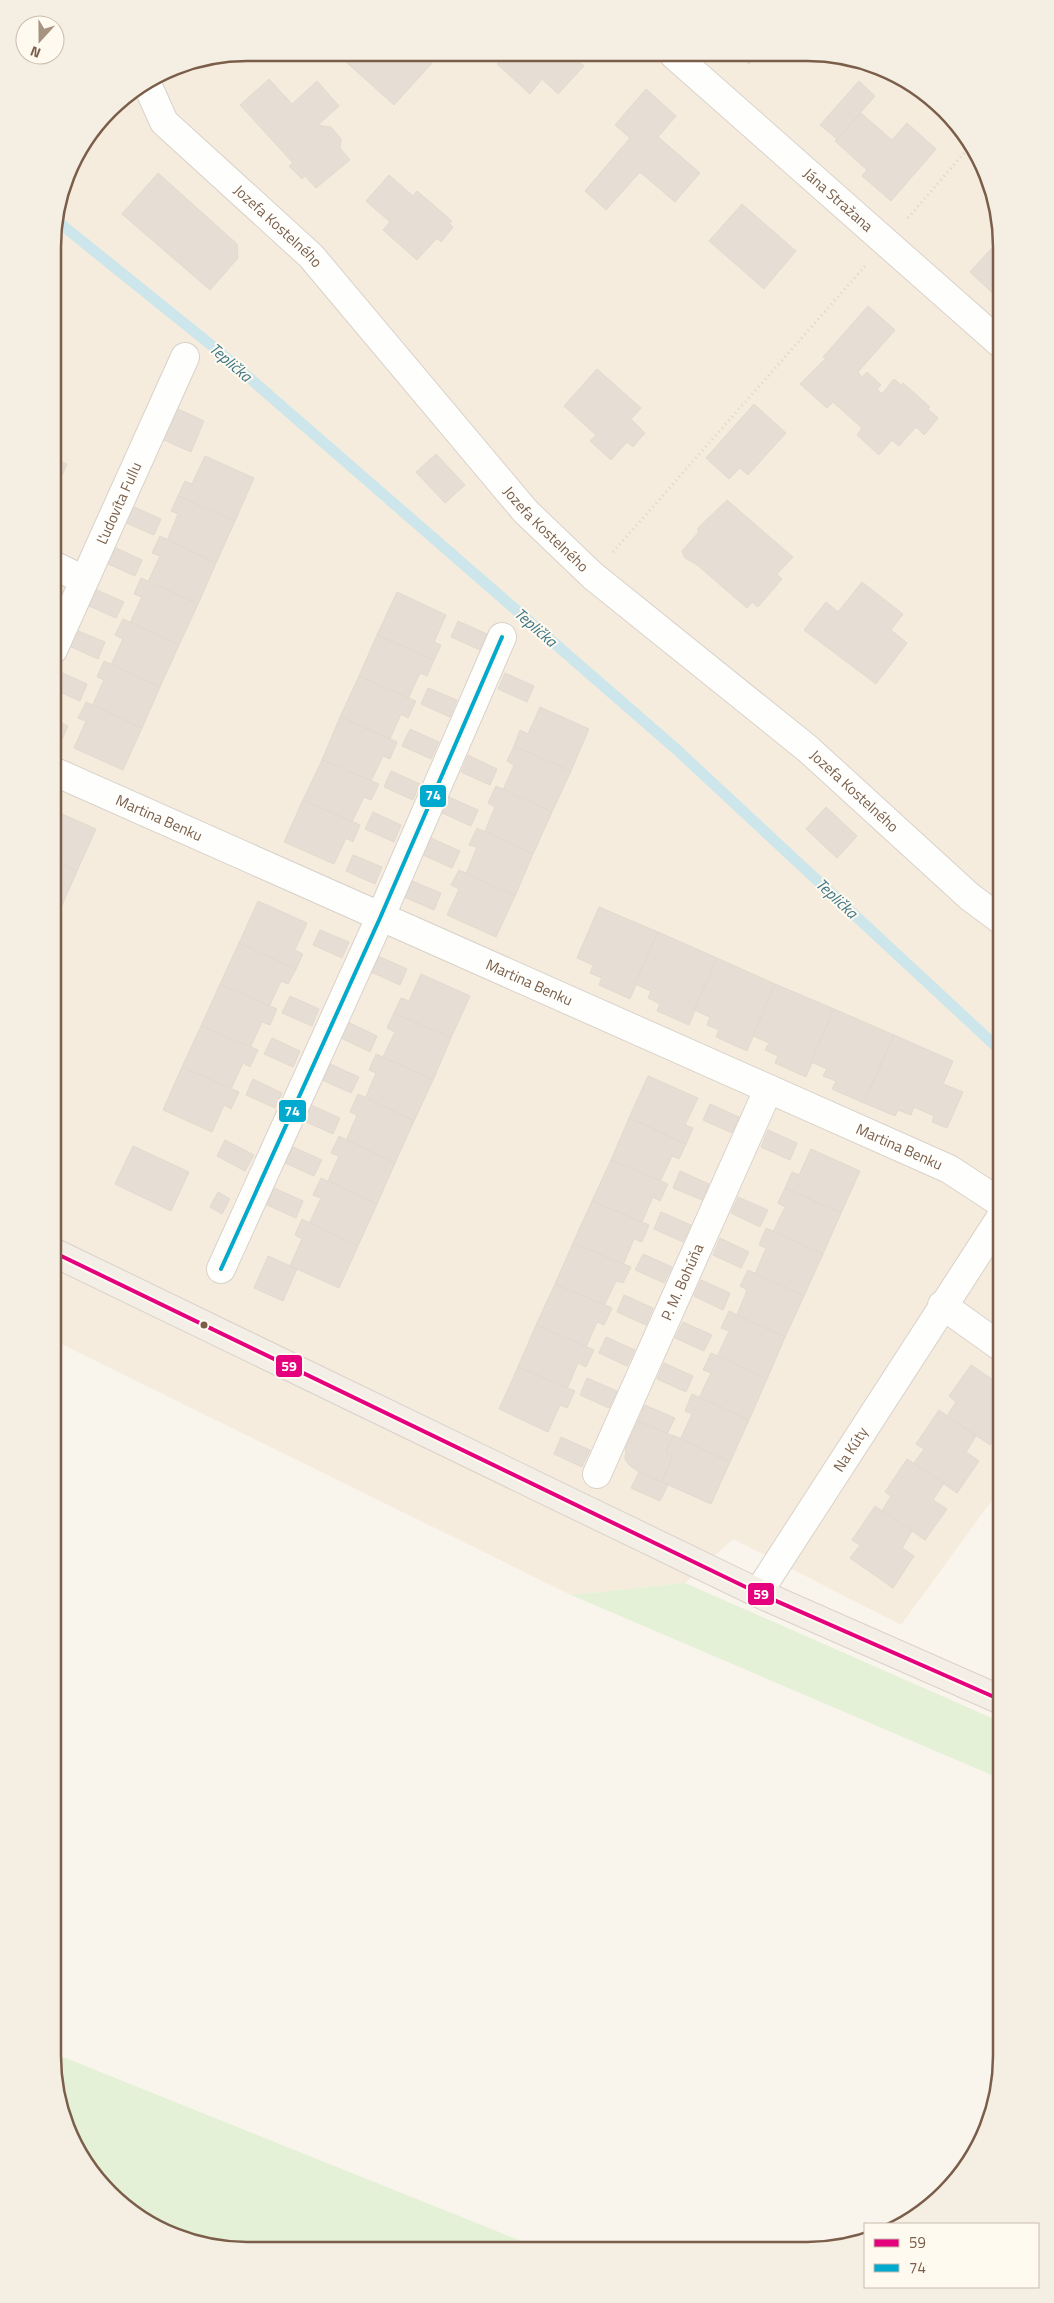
<svg xmlns="http://www.w3.org/2000/svg" width="1054" height="2303" viewBox="0 0 1054 2303" font-family="'Titillium Web',sans-serif">
	<style>
		.residential { fill: #f5ecdd }
		.green { fill: #e4f1d6 }
		.lines { fill: none; stroke-linecap: round; stroke-linejoin: round }
		.stream { stroke: #cde6eb; stroke-width: 11 }
		.building { fill: #e6ded4; stroke: #e3d9ce }
		.minor-casing { stroke: #d9d2cb; stroke-width: 30 }
		.major-casing { stroke: #dad1ca; stroke-width: 30 }
		.path { stroke: #dcd5ce; stroke-width: 3; stroke-dasharray: 1 4; stroke-linecap: butt }
		.minor { stroke: #fefefc; stroke-width: 28 }
		.major { stroke: #f3efe6; stroke-width: 28 }
		.bus-1-casing { stroke: #fffaf0; stroke-width: 8 }
		.bus-2-casing { stroke: #fffaf0; stroke-width: 8 }
		.bus-1 { stroke: #e5007d; stroke-width: 4 }
		.bus-2 { stroke: #00a9ce; stroke-width: 4 }
		.bus-dot { fill: #7b5e49; stroke: #fffaf0; stroke-width: 2 }
		.labels { text-anchor: middle; stroke-width: 4; stroke-linejoin: round; paint-order: stroke }
		.street-label { font-size: 15px; fill: #7b5e49; stroke: #fffaf0 }
		.water-label { font-size: 16px; font-style: italic; fill: #3e7788; stroke: #fffaf0 }
		.rim { fill: none; stroke: #7b5e49; stroke-width: 2.5 }
		.line-badge { stroke: #fffaf0; stroke-width: 2 }
		.badge-label { font-size: 14px; text-anchor: middle; font-weight: bold; fill: #fff }
	</style>
	<rect width="100%" height="100%" fill="#f9f5ed"/>
	<polygon class="residential" points="248,53 844,56 892,72 935,101 969,139 995,197 1001,248 1001,1488 901,1625 733,1539 685,1583 571,1595 53,1340 53,235 73,161 119,101 173,67"/>
	<g class="green">
		<polygon points="685,1583 1001,1722 1001,1779 571,1595"/>
		<polygon points="53,2053 541,2249 210,2247 162,2231 119,2202 85,2164 59,2106"/>
	</g>
	<g class="lines">
		<polyline class="stream" points="57,221 216,349 676,749 1001,1051"/>
	</g>
	<g class="building">
		<polygon points="352,53 422,54 432,63 394,105 345,61"/>
		<polygon points="506,54 572,55 584,66 558,94 542,79 530,94 497,64"/>
		<polygon points="740,56 757,56 749,64"/>
		<polygon points="269,79 292,104 317,81 339,106 319,124 322,126 331,127 341,139 340,148 350,160 316,188 305,176 302,179 289,166 293,163 240,105"/>
		<polygon points="859,81 875,96 837,139 820,125"/>
		<polygon points="646,89 676,116 658,137 700,173 675,202 640,172 606,210 585,191 630,138 615,125"/>
		<polygon points="861,113 892,140 907,123 936,149 891,201 862,176 867,170 835,141"/>
		<polygon points="158,173 237,244 238,258 210,290 122,214"/>
		<polygon points="389,175 413,196 417,191 452,221 449,223 453,227 441,242 437,238 417,260 383,230 390,222 366,201"/>
		<polygon points="742,204 796,251 764,289 709,241"/>
		<polygon points="1000,239 1002,248 1001,301 970,272"/>
		<polygon points="868,306 895,330 858,372 862,377 867,372 881,385 877,389 882,394 894,379 901,385 903,383 930,407 928,409 938,418 924,435 916,427 899,446 892,440 879,455 857,435 862,428 833,402 827,408 800,384 826,358 823,357"/>
		<polygon points="597,369 641,408 631,419 645,433 633,447 627,442 611,460 590,441 596,435 564,406"/>
		<polygon points="754,404 786,433 748,475 740,468 729,479 706,458"/>
		<polygon points="176,408 204,421 191,452 162,439"/>
		<polygon points="436,454 465,485 445,503 416,472"/>
		<polygon points="205,456 254,478 235,521 178,496 185,481 192,484"/>
		<polygon points="53,458 67,464 53,496"/>
		<polygon points="178,496 235,521 216,563 167,541 178,514 171,511"/>
		<polygon points="727,500 793,557 777,574 782,579 758,607 752,602 747,608 696,564 685,558 682,551 698,533 698,528"/>
		<polygon points="132,506 161,519 154,535 124,522"/>
		<polygon points="160,536 216,563 198,604 148,582 160,556 152,553"/>
		<polygon points="114,547 142,560 135,576 106,563"/>
		<polygon points="141,578 198,604 179,645 130,623 142,597 134,594"/>
		<polygon points="862,582 903,614 891,630 907,643 876,684 804,630 826,602 838,612"/>
		<polygon points="95,589 124,602 116,618 87,605"/>
		<polygon points="397,592 446,615 434,642 441,645 434,660 377,635"/>
		<polygon points="123,619 179,645 160,687 111,665 123,639 115,635"/>
		<polygon points="458,621 487,634 480,650 451,637"/>
		<polygon points="76,630 105,642 98,659 69,646"/>
		<polygon points="377,635 434,660 427,676 420,673 408,699 359,676"/>
		<polygon points="104,661 160,687 142,728 92,706 104,680 97,677"/>
		<polygon points="58,671 87,684 80,701 53,689 53,682"/>
		<polygon points="505,673 534,686 527,702 498,689"/>
		<polygon points="359,676 416,701 408,718 401,714 390,739 340,717"/>
		<polygon points="428,688 457,700 450,717 421,704"/>
		<polygon points="86,702 142,728 123,770 74,748 86,721 78,718"/>
		<polygon points="540,707 589,729 571,771 514,746 520,730 528,734"/>
		<polygon points="340,717 397,742 390,759 383,756 371,781 322,760"/>
		<polygon points="53,719 68,726 61,742 53,739"/>
		<polygon points="410,729 439,742 431,759 402,746"/>
		<polygon points="514,746 571,771 552,812 503,790 514,765 507,761"/>
		<polygon points="468,755 497,769 490,785 461,772"/>
		<polygon points="322,760 379,784 371,800 364,797 352,822 303,800"/>
		<polygon points="391,771 420,784 413,800 384,787"/>
		<polygon points="496,786 552,812 533,854 485,831 495,807 488,803"/>
		<polygon points="449,797 478,810 471,826 442,813"/>
		<polygon points="303,800 360,825 353,842 346,838 334,864 284,842"/>
		<polygon points="826,807 857,836 837,858 806,829"/>
		<polygon points="53,810 96,829 77,871 53,860"/>
		<polygon points="373,812 401,825 394,842 365,829"/>
		<polygon points="477,828 533,854 515,896 466,874 477,847 469,845"/>
		<polygon points="431,838 460,851 452,868 423,855"/>
		<polygon points="353,855 382,867 375,884 346,871"/>
		<polygon points="53,860 77,871 59,912 53,910"/>
		<polygon points="459,870 515,896 496,937 447,915 459,889 451,885"/>
		<polygon points="412,881 441,893 434,910 404,897"/>
		<polygon points="258,901 307,923 295,950 303,954 296,969 239,943"/>
		<polygon points="599,907 658,932 630,999 599,985 602,978 590,973 593,965 577,958"/>
		<polygon points="53,910 59,912 53,927"/>
		<polygon points="320,930 349,942 342,958 313,945"/>
		<polygon points="658,932 717,958 689,1025 657,1011 660,1004 648,998 651,991 635,984"/>
		<polygon points="239,943 296,969 288,984 281,981 269,1007 220,984"/>
		<polygon points="378,956 407,969 400,985 371,972"/>
		<polygon points="717,958 775,984 747,1051 716,1037 719,1030 707,1025 710,1017 694,1010"/>
		<polygon points="421,974 470,996 451,1038 394,1013 401,998 409,1001"/>
		<polygon points="220,984 277,1009 270,1025 262,1022 250,1048 201,1026"/>
		<polygon points="775,984 834,1009 806,1077 775,1063 778,1056 765,1050 769,1043 753,1036"/>
		<polygon points="290,996 319,1009 312,1026 282,1013"/>
		<polygon points="834,1009 894,1035 864,1103 832,1089 836,1081 823,1076 827,1069 811,1062"/>
		<polygon points="394,1013 451,1038 433,1080 383,1057 395,1032 387,1028"/>
		<polygon points="348,1022 377,1036 370,1052 341,1038"/>
		<polygon points="201,1026 258,1050 250,1067 243,1063 231,1089 182,1067"/>
		<polygon points="894,1035 953,1061 943,1084 963,1092 947,1128 932,1122 934,1116 914,1107 911,1115 898,1110 895,1116 864,1103"/>
		<polygon points="272,1038 300,1051 293,1067 264,1054"/>
		<polygon points="376,1054 433,1080 414,1121 365,1099 376,1073 369,1070"/>
		<polygon points="330,1064 359,1077 351,1093 322,1080"/>
		<polygon points="182,1067 239,1092 231,1109 224,1105 212,1132 163,1110"/>
		<polygon points="648,1076 698,1098 685,1125 693,1128 686,1144 629,1118"/>
		<polygon points="253,1079 282,1093 275,1108 246,1095"/>
		<polygon points="358,1094 414,1121 395,1163 346,1141 357,1115 350,1112"/>
		<polygon points="710,1104 739,1117 732,1133 703,1120"/>
		<polygon points="311,1105 340,1118 333,1134 304,1121"/>
		<polygon points="629,1118 686,1144 679,1159 672,1156 660,1182 611,1160"/>
		<polygon points="768,1130 797,1143 790,1160 761,1147"/>
		<polygon points="339,1136 395,1163 377,1204 328,1181 339,1156 331,1153"/>
		<polygon points="225,1140 254,1155 245,1171 217,1156"/>
		<polygon points="133,1146 189,1172 171,1211 115,1184"/>
		<polygon points="293,1147 322,1160 314,1176 285,1163"/>
		<polygon points="811,1149 860,1171 841,1213 785,1188 792,1172 799,1175"/>
		<polygon points="611,1160 668,1184 660,1201 653,1197 642,1222 592,1201"/>
		<polygon points="680,1171 709,1184 702,1200 673,1188"/>
		<polygon points="321,1178 377,1204 358,1246 309,1224 321,1198 313,1195"/>
		<polygon points="274,1188 303,1201 296,1218 267,1205"/>
		<polygon points="785,1188 841,1213 823,1254 773,1232 785,1207 778,1203"/>
		<polygon points="218,1192 230,1199 222,1214 210,1207"/>
		<polygon points="738,1197 768,1210 760,1227 731,1213"/>
		<polygon points="592,1201 649,1225 642,1242 634,1239 623,1265 573,1243"/>
		<polygon points="661,1212 691,1225 683,1242 654,1229"/>
		<polygon points="302,1219 358,1246 339,1288 290,1266 302,1239 295,1235"/>
		<polygon points="766,1228 823,1254 804,1296 755,1274 766,1248 759,1245"/>
		<polygon points="720,1238 749,1252 741,1268 713,1255"/>
		<polygon points="573,1243 631,1267 623,1283 616,1281 604,1306 555,1284"/>
		<polygon points="643,1254 672,1267 664,1283 635,1270"/>
		<polygon points="268,1256 297,1269 283,1301 254,1288"/>
		<polygon points="748,1270 804,1296 785,1337 737,1315 747,1290 740,1286"/>
		<polygon points="701,1280 730,1293 723,1310 694,1296"/>
		<polygon points="555,1284 612,1308 604,1325 597,1322 586,1347 536,1325"/>
		<polygon points="624,1295 653,1308 646,1325 617,1312"/>
		<polygon points="1001,1297 1001,1311 995,1306"/>
		<polygon points="729,1311 785,1337 767,1379 717,1357 729,1331 721,1328"/>
		<polygon points="683,1322 712,1335 704,1351 675,1338"/>
		<polygon points="536,1325 594,1350 586,1367 578,1363 567,1389 518,1367"/>
		<polygon points="606,1337 635,1350 627,1366 599,1353"/>
		<polygon points="711,1353 767,1379 749,1420 699,1398 711,1373 703,1370"/>
		<polygon points="664,1363 693,1376 686,1392 657,1379"/>
		<polygon points="971,1365 1001,1385 1001,1399 997,1405 1001,1407 1001,1429 990,1445 947,1416 956,1402 949,1396"/>
		<polygon points="518,1367 575,1391 567,1408 560,1405 548,1432 499,1409"/>
		<polygon points="587,1378 617,1391 609,1408 580,1395"/>
		<polygon points="692,1394 749,1420 730,1462 680,1440 692,1414 685,1411"/>
		<polygon points="645,1405 675,1418 667,1434 638,1421"/>
		<polygon points="939,1410 976,1436 966,1452 979,1461 957,1493 914,1463 924,1449 916,1444"/>
		<polygon points="638,1421 673,1436 666,1452 673,1455 662,1482 639,1472 629,1465 625,1459 626,1447"/>
		<polygon points="673,1435 730,1462 711,1504 662,1482 673,1455 666,1452"/>
		<polygon points="561,1437 590,1450 582,1467 554,1454"/>
		<polygon points="907,1459 944,1483 933,1500 947,1509 925,1540 882,1511 891,1496 885,1492"/>
		<polygon points="639,1472 668,1485 660,1501 631,1488"/>
		<polygon points="875,1506 912,1531 902,1548 914,1556 893,1588 850,1558 860,1545 852,1540"/>
	</g>
	<g class="lines">
		<defs>
			<g id="minor">
				<path id="s1" d="M674,55l327,289"/>
				<path id="s2" d="M147,84l17,38 147,134 215,256 67,64 215,173 162,148 31,23"/>
				<polyline points="53,565 84,580"/>
				<path id="s3" d="M53,650l132,-293"/>
				<path id="s4" d="M53,771l896,398 52,34"/>
				<polyline points="221,1269 380,918 502,637"/>
				<polyline points="942,1305 1001,1347"/>
				<path id="s5" d="M597,1474l171,-384"/>
				<path id="s6" d="M758,1593l243,-376"/>
			</g>
			<polyline id="major" points="53,1252 758,1593 1001,1700"/>
		</defs>
		<use href="#minor" class="minor-casing"/>
		<use href="#major" class="major-casing"/>
		<g class="path">
			<polyline points="908,218 971,145"/>
			<polyline points="613,552 865,266"/>
		</g>
		<use href="#minor" class="minor"/>
		<use href="#major" class="major"/>
		<defs>
			<polyline id="bus-1" points="53,1252 758,1593 1001,1700"/>
			<polyline id="bus-2" points="221,1269 380,918 502,637"/>
		</defs>
		<use href="#bus-1" class="bus-1-casing"/>
		<use href="#bus-2" class="bus-2-casing"/>
		<use href="#bus-1" class="bus-1"/>
		<use href="#bus-2" class="bus-2"/>
	</g>
	<circle class="bus-dot" cx="204" cy="1325" r="4.5"/>
	<g class="labels">
		<g class="street-label">
			<text dy="5" stroke="none"><textPath href="#s1" startOffset="219">Jána Stražana</textPath></text>
			<text dy="5" stroke="none"><textPath href="#s2" startOffset="196">Jozefa Kostelného</textPath></text>
			<text dy="5" stroke="none"><textPath href="#s3" startOffset="161">Ľudovíta Fullu</textPath></text>
			<text dy="5" stroke="none"><textPath href="#s2" startOffset="601">Jozefa Kostelného</textPath></text>
			<text dy="5" stroke="none"><textPath href="#s2" startOffset="1006">Jozefa Kostelného</textPath></text>
			<text dy="5" stroke="none"><textPath href="#s4" startOffset="116">Martina Benku</textPath></text>
			<text dy="5" stroke="none"><textPath href="#s4" startOffset="521">Martina Benku</textPath></text>
			<text dy="5" stroke="none"><textPath href="#s4" startOffset="926">Martina Benku</textPath></text>
			<text dy="5" stroke="none"><textPath href="#s5" startOffset="210">P. M. Bohúňa</textPath></text>
			<text dy="5" stroke="none"><textPath href="#s6" startOffset="171">Na Kúty</textPath></text>
		</g>
		<g class="water-label">
			<text transform="translate(231 362) rotate(41)" y="6">Teplička</text>
			<text transform="translate(536 627) rotate(41)" y="6">Teplička</text>
			<text transform="translate(837 898) rotate(43)" y="6">Teplička</text>
		</g>
	</g>
	<path d="M0 0H1054V2303H0ZM247 61H807A186 186 0 0 1 993 247V2056A186 186 0 0 1 807 2242H247A186 186 0 0 1 61 2056V247A186 186 0 0 1 247 61Z" fill="#f4eee3" fill-rule="evenodd"/>
	<path class="rim" d="M247 61H807A186 186 0 0 1 993 247V2056A186 186 0 0 1 807 2242H247A186 186 0 0 1 61 2056V247A186 186 0 0 1 247 61Z"/>
	<g class="line-badge">
		<rect x="419" y="784" width="28" height="24" rx="5" fill="#00a9ce"/>
		<rect x="278" y="1099" width="29" height="24" rx="5" fill="#00a9ce"/>
		<rect x="275" y="1354" width="28" height="24" rx="5" fill="#e5007d"/>
		<rect x="747" y="1582" width="28" height="24" rx="5" fill="#e5007d"/>
	</g>
	<g class="badge-label">
		<text x="433" y="800">74</text>
		<text x="292" y="1116">74</text>
		<text x="289" y="1371">59</text>
		<text x="761" y="1599">59</text>
	</g>
	<rect x="864" y="2223" width="175" height="65" fill="#fffaf0" stroke="#cabcad"/>
	<rect x="874" y="2239" width="25" height="8" fill="#e5007d" stroke="#cabcad"/>
	<text x="909" y="2248" font-size="15" fill="#7b5e49">59</text>
	<rect x="874" y="2264" width="25" height="8" fill="#00a9ce" stroke="#cabcad"/>
	<text x="909" y="2273" font-size="15" fill="#7b5e49">74</text>
	<g transform="translate(40 40) rotate(201)"><circle r="24" fill="#fffaf0" stroke="#cabcad"/>
	<path d="M0-4L9 19L0 12L-9 19Z" fill="#a79382"/>
	<text y="-8" font-size="14" font-weight="bold" text-anchor="middle" fill="#7b5e49">N</text>
	</g>
</svg>
